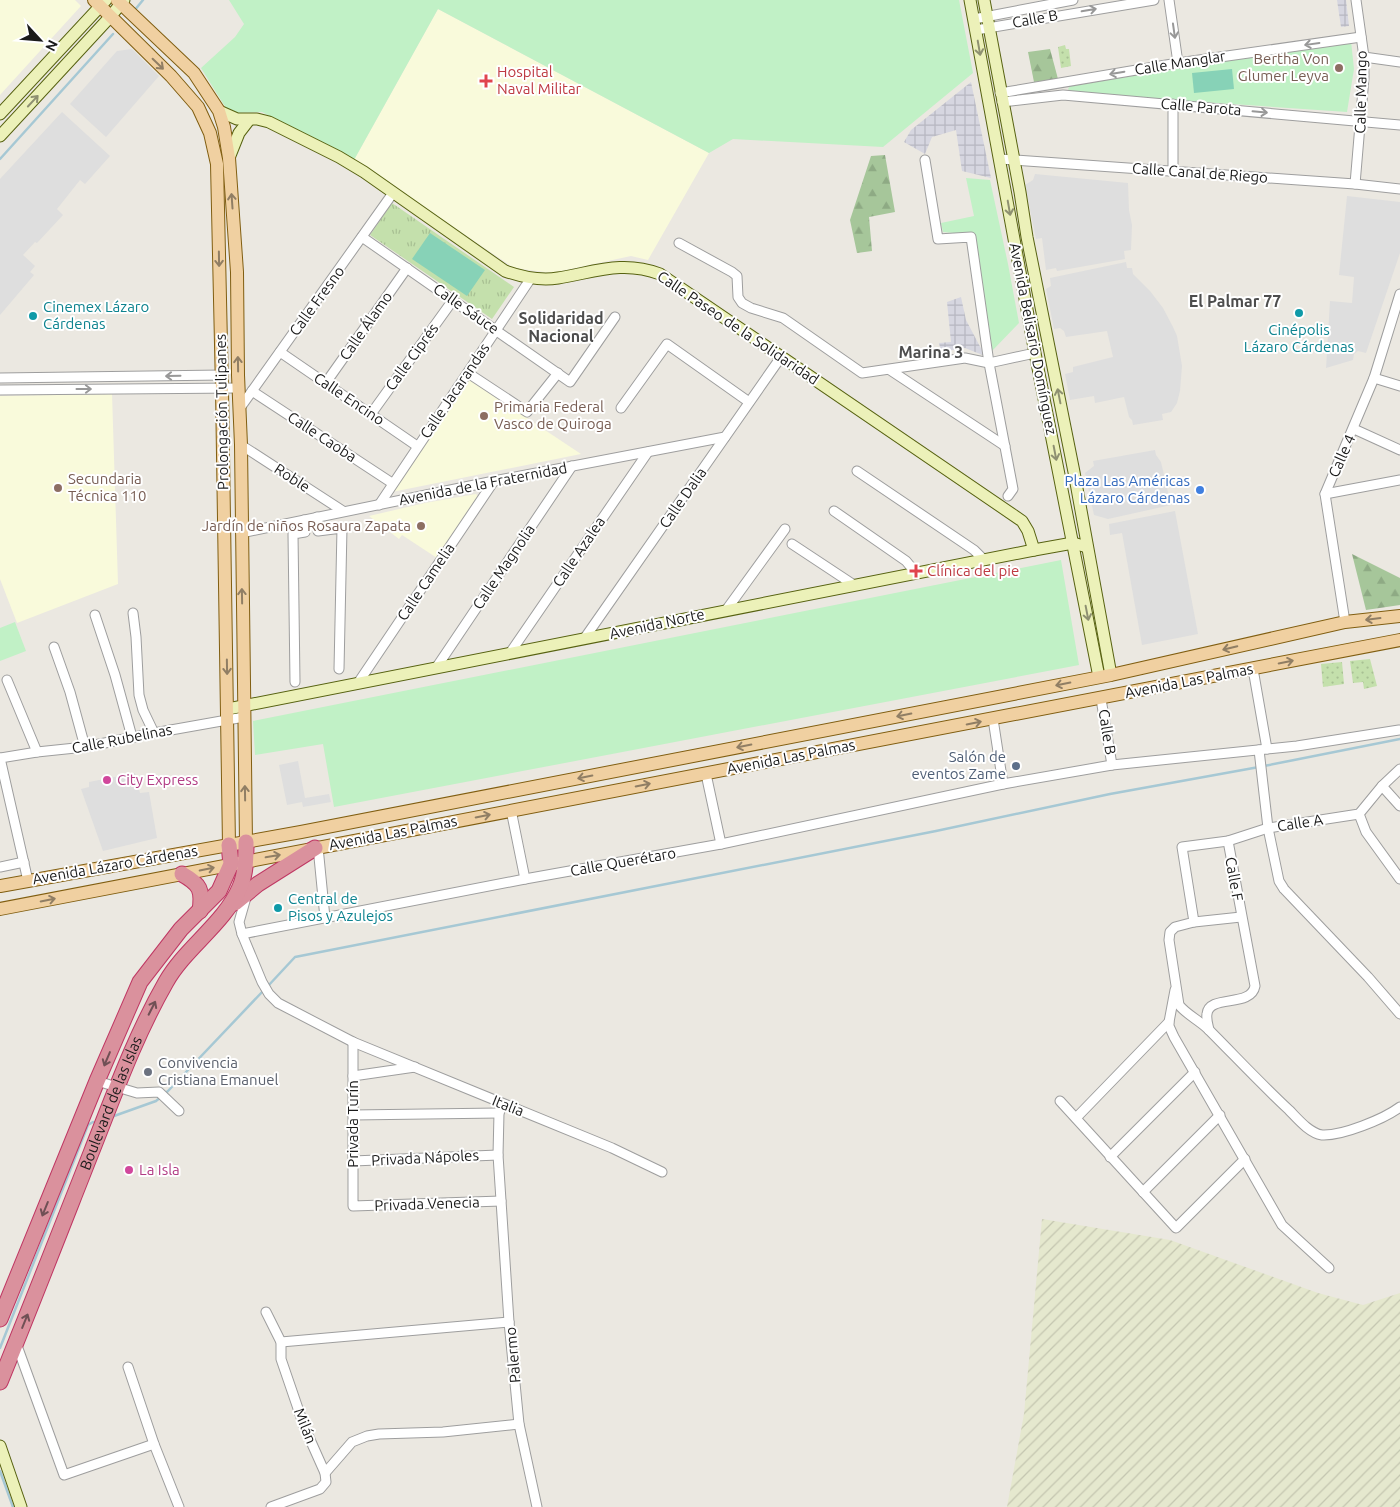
<svg xmlns="http://www.w3.org/2000/svg" width="1400" height="1507" viewBox="0 0 1400 1507" font-family="Ubuntu,sans-serif">
	<style>
		.education { fill: #f9fadb }
		.farmland { fill: url(#farmland-furrows) }
		.grass { fill: url(#grass-tufts) }
		.forest { fill: url(#forest-firs) }
		.park { fill: #c1f1c6 }
		.garden { fill: url(#garden-dots) }
		.pitch { fill: #87d2b7 }
		.parking { fill: #dedede }
		.plaza { fill: url(#plaza-grid) }
		.lines { fill: none; stroke-linecap: round; stroke-linejoin: round }
		.stream { stroke: #a6c8d4; stroke-width: 2.5 }
		.street-casing { stroke: #9e9e9e; stroke-width: 11 }
		.secondary-casing { stroke: #576211; stroke-width: 13 }
		.primary-casing { stroke: #805e11; stroke-width: 14 }
		.highway-casing { stroke: #bf3763; stroke-width: 17 }
		.street { stroke: #fff; stroke-width: 9 }
		.secondary { stroke: #ecf1b9; stroke-width: 11 }
		.primary { stroke: #f0d0a1; stroke-width: 12 }
		.highway { stroke: #da919d; stroke-width: 15 }
		.oneway { stroke: #989898 }
		.oneway2 { stroke: #8e9071 }
		.oneway3 { stroke: #907e64 }
		.oneway4 { stroke: #705055 }
		.education-dot { fill: #8d6e63; stroke: #fff; stroke-width: 2 }
		.health-dot { fill: #e0444e; stroke: #fff; stroke-width: 2 }
		.culture-dot { fill: #0f9aa8; stroke: #fff; stroke-width: 2 }
		.shop-dot { fill: #3f7fe0; stroke: #fff; stroke-width: 2 }
		.service-dot { fill: #5c6f8a; stroke: #fff; stroke-width: 2 }
		.hotel-dot { fill: #d1479c; stroke: #fff; stroke-width: 2 }
		.worship-dot { fill: #6b7280; stroke: #fff; stroke-width: 2 }
		.labels { text-anchor: middle; stroke-width: 4; stroke-linejoin: round; paint-order: stroke }
		.street-label { font-size: 15px; fill: #1a1a1a; stroke: #fff }
		.education-label { font-size: 15px; fill: #785e54; stroke: #fff; text-anchor: end }
		.health-label { font-size: 15px; fill: #be3a42; stroke: #fff; text-anchor: start }
		.culture-label { font-size: 15px; fill: #0d838f; stroke: #fff; text-anchor: start }
		.shop-label { font-size: 15px; fill: #366cbe; stroke: #fff; text-anchor: end }
		.service-label { font-size: 15px; fill: #4e5e75; stroke: #fff; text-anchor: end }
		.hotel-label { font-size: 15px; fill: #b23c85; stroke: #fff; text-anchor: start }
		.worship-label { font-size: 15px; fill: #5b616d; stroke: #fff; text-anchor: start }
		.neighbourhood-label { font-size: 16px; font-weight: bold; fill: #4d4d4d; stroke: #fff }
	</style>
	<defs>
		<pattern id="farmland-furrows" width="10" height="10" patternUnits="userSpaceOnUse" patternTransform="scale(1.25)"><rect width="10" height="10" fill="#e5e8ce"/><path d="M-1 1l2-2M0 10L10 0M9 11l2-2" fill="none" stroke="#c4c6b0"/></pattern>
		<pattern id="grass-tufts" width="24" height="20" patternUnits="userSpaceOnUse" patternTransform="scale(1.25)"><rect width="24" height="20" fill="#c4e0ac"/><path d="M3 7l-1-3M5 7V3M7 7l1-3M15 17l-1-3M17 17v-4M19 17l1-3" fill="none" stroke="#a8c093"/></pattern>
		<pattern id="forest-firs" width="22" height="20" patternUnits="userSpaceOnUse" patternTransform="scale(1.25)"><rect width="22" height="20" fill="#a6c69a"/><path d="M5 1l3.5 6h-7zM16 11l3.5 6h-7z" fill="#8eaa84"/></pattern>
		<pattern id="garden-dots" width="8" height="8" patternUnits="userSpaceOnUse" patternTransform="scale(1.25)"><rect width="8" height="8" fill="#c4e0ac"/><path d="M2 2h.1M6 6h.1" fill="none" stroke="#a8c093" stroke-width="1.8" stroke-linecap="round"/></pattern>
		<pattern id="plaza-grid" width="8" height="8" patternUnits="userSpaceOnUse" patternTransform="scale(1.25)"><rect width="8" height="8" fill="#d6d6e0"/><path d="M0 4h8M4 0v8" fill="none" stroke="#b7b7c0"/></pattern>
	</defs>
	<rect width="100%" height="100%" fill="#ebe8e1"/>
	<g class="education">
		<polygon points="0,0 75,0 81,6 0,95"/>
		<polygon points="438,9 709,153 648,260 631,256 552,273 514,268 354,160"/>
		<polygon points="468,379 581,454 392,492"/>
		<polygon points="112,394 118,584 17,623 0,579 0,396"/>
		<polygon points="476,494 479,498 437,558 402,535 399,539 369,516 425,503"/>
	</g>
	<polygon class="farmland" points="1042,1219 1170,1240 1318,1293 1363,1305 1400,1293 1400,1507 1007,1507 1024,1414"/>
	<polygon class="grass" points="392,203 514,287 492,319 370,235"/>
	<g class="forest">
		<polygon points="1050,49 1058,79 1034,82 1028,52"/>
		<polygon points="885,155 895,212 869,217 872,251 857,253 850,220 871,156"/>
		<polygon points="1352,554 1400,578 1400,605 1366,610"/>
	</g>
	<g class="park">
		<polygon points="229,0 959,0 973,73 883,147 733,139 709,153 438,9 354,160 262,112 229,113 201,68 235,37 244,24"/>
		<polygon points="1351,41 1354,69 1347,112 1071,93 1068,89 1070,86"/>
		<polygon points="966,178 990,180 1008,264 1019,323 992,351 974,235 943,232 941,223 974,216"/>
		<polygon points="1061,560 1079,665 334,807 323,744 255,755 253,721"/>
		<polygon points="15,622 26,651 0,661 0,628"/>
	</g>
	<g class="garden">
		<polygon points="1065,45 1066,49 1069,49 1071,66 1061,68 1058,47"/>
		<polygon points="1370,659 1377,686 1364,689 1363,682 1353,683 1350,661"/>
		<polygon points="1342,662 1344,684 1323,687 1321,664"/>
	</g>
	<g class="pitch">
		<polygon points="1232,69 1234,89 1194,93 1192,73"/>
		<polygon points="430,233 485,270 467,296 412,259"/>
	</g>
	<g class="parking">
		<polygon points="132,49 159,76 106,137 70,104 117,51"/>
		<polygon points="62,112 110,156 85,184 80,180 57,209 63,215 37,243 35,242 23,255 35,266 30,272 34,275 0,315 0,179"/>
		<polygon points="1035,174 1128,183 1129,210 1132,225 1131,250 1124,251 1125,259 1057,271 1056,268 1046,270 1042,238 1036,239 1025,185 1033,180"/>
		<polygon points="1347,196 1400,202 1400,253 1366,353 1358,351 1354,354 1353,360 1326,368 1330,301 1352,303 1354,277 1339,275"/>
		<polygon points="1126,262 1127,268 1132,268 1133,274 1150,291 1163,308 1173,327 1177,336 1182,366 1180,391 1177,403 1171,412 1162,414 1163,420 1133,425 1132,420 1129,417 1124,397 1095,403 1094,396 1070,400 1065,374 1073,372 1073,367 1113,357 1107,331 1066,337 1064,331 1060,328 1054,329 1046,289 1051,286 1050,278"/>
		<polygon points="1155,450 1156,455 1161,462 1171,505 1108,519 1094,515 1085,473 1094,466 1093,461"/>
		<polygon points="1175,511 1198,634 1142,645 1122,533 1110,535 1109,524"/>
		<polygon points="298,761 305,798 329,794 331,802 303,807 302,802 287,805 279,765"/>
		<polygon points="135,773 140,793 149,792 157,838 103,851 81,789 89,787 89,782"/>
	</g>
	<g class="plaza">
		<polygon points="1337,0 1346,0 1349,26 1341,27"/>
		<polygon points="971,82 991,178 962,171 956,130 932,137 925,154 904,142 911,130"/>
		<polygon points="961,297 966,320 985,356 965,348 941,352 939,343 951,342 947,302"/>
	</g>
	<g class="lines">
		<g class="stream">
			<polyline points="134,11 143,0"/>
			<polyline points="0,159 113,34"/>
			<polyline points="1264,766 1400,739"/>
			<polyline points="268,986 295,957 936,831 1110,794 1259,767"/>
			<polyline points="114,1116 156,1101 168,1091 264,990"/>
			<polyline points="0,1348 88,1125 93,1122"/>
			<polyline points="0,1471 13,1507"/>
		</g>
		<defs>
			<g id="street">
				<polyline points="1169,0 1178,63"/>
				<polyline points="974,19 1073,0"/>
				<polyline points="976,30 1154,0"/>
				<polyline points="1364,57 1400,62"/>
				<polyline points="1000,93 1178,63 1361,37"/>
				<polyline points="1002,102 1063,95 1400,125"/>
				<polyline points="1000,159 1355,184 1400,189"/>
				<polyline points="925,160 938,239 971,237 989,363 1013,489 1008,496"/>
				<polyline points="1173,171 1173,104"/>
				<polyline points="1355,184 1364,78 1364,57 1356,0"/>
				<polyline points="362,237 570,382 615,317"/>
				<polyline points="679,243 732,272 737,276 738,297 742,303 751,308 783,318 862,373 965,358 989,363 1035,353"/>
				<polyline points="280,352 417,446"/>
				<polyline points="890,370 1005,446"/>
				<polyline points="468,373 527,412 558,373"/>
				<polyline points="0,378 222,375"/>
				<polyline points="1374,378 1400,386"/>
				<polyline points="325,384 407,268"/>
				<polyline points="0,390 238,388"/>
				<polyline points="252,391 392,483"/>
				<polyline points="240,408 393,193"/>
				<polyline points="621,408 667,344 749,402"/>
				<polyline points="371,414 453,300"/>
				<polyline points="1354,429 1400,450"/>
				<polyline points="241,445 343,511"/>
				<polyline points="857,471 974,550 984,560"/>
				<polyline points="1325,494 1400,480"/>
				<polyline points="379,505 531,278"/>
				<polyline points="834,511 906,561 916,573"/>
				<polyline points="317,517 318,531 342,528 339,669"/>
				<polyline points="241,533 494,481 725,437"/>
				<polyline points="792,544 854,585"/>
				<polyline points="727,609 785,529"/>
				<polyline points="133,613 136,637 139,695 143,710 154,733"/>
				<polyline points="95,615 115,675 132,737"/>
				<polyline points="1345,622 1325,494 1374,378 1400,294"/>
				<polyline points="584,639 781,357"/>
				<polyline points="54,647 70,692 85,747"/>
				<polyline points="510,653 648,452"/>
				<polyline points="436,668 572,466"/>
				<polyline points="1253,669 1267,749"/>
				<polyline points="7,680 37,752"/>
				<polyline points="295,682 293,534 305,532 304,520"/>
				<polyline points="358,683 494,481"/>
				<polyline points="1101,699 1112,765"/>
				<polyline points="1259,750 1268,828 1279,881 1284,889 1368,977 1400,1014"/>
				<polyline points="0,758 37,752 85,747 154,733 244,717"/>
				<polyline points="0,758 28,881"/>
				<path d="M1400,769l-18,17 -23,28 -91,14 -40,13 -46,6 12,75 -19,5 -5,5 -1,8 10,65c8,10 20,15 29,24 27,27 53,55 81,81 8,8 20,23 33,25 20,1 62,-16 78,-28"/>
				<polyline points="706,774 721,844"/>
				<polyline points="1003,784 1112,765 1297,746 1399,730"/>
				<polyline points="1382,786 1400,806"/>
				<polyline points="511,810 525,879"/>
				<polyline points="1359,814 1366,832 1400,879"/>
				<polyline points="318,847 325,918"/>
				<polyline points="0,867 24,862"/>
				<polyline points="247,894 239,922 242,934 262,982 269,994 278,1003 353,1042 612,1148 662,1172"/>
				<polyline points="1194,922 1241,917"/>
				<polyline points="242,934 525,879 721,844 1003,784 993,719"/>
				<polyline points="1175,990 1169,1022 1169,1026 1174,1037 1282,1225 1329,1268"/>
				<path d="M1209,1030c-1,-5 -3,-11 -2,-16 2,-20 44,-6 48,-28l-27,-145"/>
				<polyline points="353,1042 353,1206 501,1201"/>
				<polyline points="353,1076 415,1067"/>
				<polyline points="97,1081 137,1093 159,1092 179,1111"/>
				<polyline points="1060,1101 1176,1228 1245,1159"/>
				<polyline points="503,1104 499,1113 498,1155 509,1322 519,1424 537,1507"/>
				<polyline points="353,1115 499,1113"/>
				<polyline points="1076,1118 1169,1022"/>
				<polyline points="1110,1157 1195,1072"/>
				<polyline points="353,1161 498,1155"/>
				<polyline points="1143,1192 1220,1115"/>
				<polyline points="266,1312 281,1342 281,1359 304,1426 325,1473 326,1482 320,1489 271,1507"/>
				<polyline points="281,1342 509,1322"/>
				<polyline points="16,1343 64,1475 154,1444"/>
				<polyline points="128,1367 154,1444 179,1507"/>
				<polyline points="325,1473 352,1442 367,1436 379,1434 443,1432 519,1424"/>
			</g>
			<g id="secondary">
				<polyline points="970,0 1035,353 1099,677"/>
				<polyline points="984,0 1020,192 1027,237 1074,472 1111,675"/>
				<path d="M219,111l18,8h20l12,3 70,35 25,15 141,99c17,6 35,10 53,7 37,-6 65,-18 102,-4l362,247 6,10 6,19"/>
				<polyline points="0,114 106,0"/>
				<polyline points="0,136 110,17 124,0"/>
				<polyline points="229,158 239,133 249,120"/>
				<polyline points="228,709 1034,550 1073,543 1087,547"/>
				<polyline points="0,1446 21,1507"/>
			</g>
			<g id="primary">
				<polyline points="94,0 171,76 198,107 210,133 217,164 222,389 229,845"/>
				<polyline points="117,0 194,73 219,111 224,127 229,158 237,272 238,375 241,445 246,842"/>
				<polyline points="0,886 301,832 1111,675 1345,622 1400,616"/>
				<polyline points="0,909 1400,640"/>
			</g>
			<g id="highway">
				<path d="M182,874c18,10 21,16 18,37"/>
				<polyline points="235,903 258,884 315,848"/>
				<polyline points="0,1319 97,1081 140,982 181,929 219,891 231,864 229,845"/>
				<path id="s1" d="M0,1382c31,-76 61,-153 91,-229 23,-58 44,-117 75,-171 19,-34 59,-59 74,-95 6,-14 6,-30 6,-45"/>
			</g>
		</defs>
		<use href="#street" class="street-casing"/>
		<use href="#secondary" class="secondary-casing"/>
		<use href="#primary" class="primary-casing"/>
		<use href="#highway" class="highway-casing"/>
		<use href="#street" class="street"/>
		<use href="#secondary" class="secondary"/>
		<use href="#primary" class="primary"/>
		<use href="#highway" class="highway"/>
	</g>
	<defs><path id="oneway-shaft" d="M-6 0H5M1.5-3L5.5 0L1.5 3" fill="none" stroke-width="1.6" stroke-linecap="round" stroke-linejoin="round" transform="scale(1.25)"/></defs>
	<g class="oneway">
		<use href="#oneway-shaft" transform="translate(1089 10) rotate(-10)"/>
		<use href="#oneway-shaft" transform="translate(1174 31) rotate(82)"/>
		<use href="#oneway-shaft" transform="translate(1312 44) rotate(172)"/>
		<use href="#oneway-shaft" transform="translate(1117 73) rotate(170)"/>
		<use href="#oneway-shaft" transform="translate(1260 112) rotate(5)"/>
		<use href="#oneway-shaft" transform="translate(173 376) rotate(179)"/>
		<use href="#oneway-shaft" transform="translate(84 389)"/>
	</g>
	<g class="oneway2">
		<use href="#oneway-shaft" transform="translate(979 48) rotate(80)"/>
		<use href="#oneway-shaft" transform="translate(33 101) rotate(-47)"/>
		<use href="#oneway-shaft" transform="translate(1009 208) rotate(80)"/>
		<use href="#oneway-shaft" transform="translate(1059 396) rotate(-101)"/>
		<use href="#oneway-shaft" transform="translate(1055 453) rotate(79)"/>
		<use href="#oneway-shaft" transform="translate(1087 613) rotate(79)"/>
	</g>
	<g class="oneway3">
		<use href="#oneway-shaft" transform="translate(158 64) rotate(44)"/>
		<use href="#oneway-shaft" transform="translate(232 201) rotate(-94)"/>
		<use href="#oneway-shaft" transform="translate(219 259) rotate(89)"/>
		<use href="#oneway-shaft" transform="translate(238 364) rotate(-91)"/>
		<use href="#oneway-shaft" transform="translate(242 596) rotate(-91)"/>
		<use href="#oneway-shaft" transform="translate(1373 619) rotate(173)"/>
		<use href="#oneway-shaft" transform="translate(1230 648) rotate(167)"/>
		<use href="#oneway-shaft" transform="translate(1286 662) rotate(-11)"/>
		<use href="#oneway-shaft" transform="translate(227 667) rotate(89)"/>
		<use href="#oneway-shaft" transform="translate(1063 684) rotate(169)"/>
		<use href="#oneway-shaft" transform="translate(904 715) rotate(169)"/>
		<use href="#oneway-shaft" transform="translate(974 723) rotate(-11)"/>
		<use href="#oneway-shaft" transform="translate(744 746) rotate(169)"/>
		<use href="#oneway-shaft" transform="translate(585 777) rotate(169)"/>
		<use href="#oneway-shaft" transform="translate(643 785) rotate(-11)"/>
		<use href="#oneway-shaft" transform="translate(245 793) rotate(-91)"/>
		<use href="#oneway-shaft" transform="translate(483 816) rotate(-11)"/>
		<use href="#oneway-shaft" transform="translate(273 856) rotate(-10)"/>
		<use href="#oneway-shaft" transform="translate(207 869) rotate(-12)"/>
		<use href="#oneway-shaft" transform="translate(48 900) rotate(-11)"/>
	</g>
	<g class="oneway4">
		<use href="#oneway-shaft" transform="translate(152 1008) rotate(-63)"/>
		<use href="#oneway-shaft" transform="translate(107 1059) rotate(113)"/>
		<use href="#oneway-shaft" transform="translate(45 1209) rotate(112)"/>
		<use href="#oneway-shaft" transform="translate(25 1321) rotate(-68)"/>
	</g>
	<g class="education-dot">
		<circle cx="1339" cy="68" r="5"/>
		<circle cx="484" cy="416" r="5"/>
		<circle cx="58" cy="488" r="5"/>
		<circle cx="421" cy="526" r="5"/>
	</g>
	<g class="health-dot">
		<path d="M483.5 73.5h5v5h5v5h-5v5h-5v-5h-5v-5h5z"/>
		<path d="M913.5 563.5h5v5h5v5h-5v5h-5v-5h-5v-5h5z"/>
	</g>
	<g class="culture-dot">
		<circle cx="1299" cy="313" r="5"/>
		<circle cx="33" cy="316" r="5"/>
		<circle cx="278" cy="908" r="5"/>
	</g>
	<circle class="shop-dot" cx="1200" cy="490" r="5"/>
	<circle class="service-dot" cx="1016" cy="766" r="5"/>
	<g class="hotel-dot">
		<circle cx="107" cy="780" r="5"/>
		<circle cx="129" cy="1170" r="5"/>
	</g>
	<circle class="worship-dot" cx="148" cy="1072" r="5"/>
	<g class="labels">
		<g class="street-label">
			<text transform="translate(1035 19) rotate(-10)" y="5">Calle B</text>
			<text transform="translate(1180 63) rotate(-9)" y="5">Calle Manglar</text>
			<text transform="translate(1361 92) rotate(-89)" y="5">Calle Mango</text>
			<text transform="translate(1201 107) rotate(5)" y="5">Calle Parota</text>
			<text transform="translate(1200 173) rotate(4)" y="5">Calle Canal de Riego</text>
			<text transform="translate(317 301) rotate(-54)" y="5">Calle Fresno</text>
			<text transform="translate(466 309) rotate(35)" y="5">Calle Sáuce</text>
			<text transform="translate(366 326) rotate(-55)" y="5">Calle Álamo</text>
			<text transform="translate(738 328) rotate(34)" y="5">Calle Paseo de la Solidaridad</text>
			<text transform="translate(1033 339) rotate(79)" y="5">Avenida Belisario Domínguez</text>
			<text transform="translate(412 357) rotate(-54)" y="5">Calle Ciprés</text>
			<text transform="translate(455 391) rotate(-56)" y="5">Calle Jacarandas</text>
			<text transform="translate(349 399) rotate(34)" y="5">Calle Encino</text>
			<text transform="translate(222 412) rotate(-91)" y="5">Prolongación Tulipanes</text>
			<text transform="translate(322 437) rotate(33)" y="5">Calle Caoba</text>
			<text transform="translate(1342 456) rotate(-66)" y="5">Calle 4</text>
			<text transform="translate(292 478) rotate(33)" y="5">Roble</text>
			<text transform="translate(483 484) rotate(-11)" y="5">Avenida de la Fraternidad</text>
			<text transform="translate(683 498) rotate(-55)" y="5">Calle Dalia</text>
			<text transform="translate(579 552) rotate(-56)" y="5">Calle Azalea</text>
			<text transform="translate(504 567) rotate(-56)" y="5">Calle Magnolia</text>
			<text transform="translate(426 582) rotate(-56)" y="5">Calle Camelia</text>
			<text transform="translate(657 624) rotate(-12)" y="5">Avenida Norte</text>
			<text transform="translate(1189 681) rotate(-11)" y="5">Avenida Las Palmas</text>
			<text transform="translate(1107 732) rotate(81)" y="5">Calle B</text>
			<text transform="translate(122 739) rotate(-11)" y="5">Calle Rubelinas</text>
			<text transform="translate(791 757) rotate(-11)" y="5">Avenida Las Palmas</text>
			<text transform="translate(1300 823) rotate(-9)" y="5">Calle A</text>
			<text transform="translate(393 833) rotate(-11)" y="5">Avenida Las Palmas</text>
			<text transform="translate(623 862) rotate(-10)" y="5">Calle Querétaro</text>
			<text transform="translate(115 865) rotate(-10)" y="5">Avenida Lázaro Cárdenas</text>
			<text transform="translate(1234 879) rotate(80)" y="5">Calle F</text>
			<text dy="5" stroke="none"><textPath href="#s1" startOffset="300">Boulevard de las Islas</textPath></text>
			<text transform="translate(508 1106) rotate(22)" y="5">Italia</text>
			<text transform="translate(353 1124) rotate(-90)" y="5">Privada Turín</text>
			<text transform="translate(425 1158) rotate(-3)" y="5">Privada Nápoles</text>
			<text transform="translate(427 1204) rotate(-2)" y="5">Privada Venecia</text>
			<text transform="translate(513 1355) rotate(-95)" y="5">Palermo</text>
			<text transform="translate(305 1426) rotate(68)" y="5">Milán</text>
		</g>
		<g class="education-label">
			<text x="1329" y="64">Bertha Von<tspan x="1329" dy="17">Glumer Leyva</tspan></text>
			<text x="494" y="412" text-anchor="start">Primaria Federal<tspan x="494" dy="17">Vasco de Quiroga</tspan></text>
			<text x="68" y="484" text-anchor="start">Secundaria<tspan x="68" dy="17">Técnica 110</tspan></text>
			<text x="411" y="531">Jardín de niños Rosaura Zapata</text>
		</g>
		<g class="health-label">
			<text x="497" y="77">Hospital<tspan x="497" dy="17">Naval Militar</tspan></text>
			<text x="927" y="576">Clínica del pie</text>
		</g>
		<g class="culture-label">
			<text x="43" y="312">Cinemex Lázaro<tspan x="43" dy="17">Cárdenas</tspan></text>
			<text x="1299" y="335" text-anchor="middle">Cinépolis<tspan x="1299" dy="17">Lázaro Cárdenas</tspan></text>
			<text x="288" y="904">Central de<tspan x="288" dy="17">Pisos y Azulejos</tspan></text>
		</g>
		<g class="shop-label">
			<text x="1190" y="486">Plaza Las Américas<tspan x="1190" dy="17">Lázaro Cárdenas</tspan></text>
		</g>
		<g class="service-label">
			<text x="1006" y="762">Salón de<tspan x="1006" dy="17">eventos Zame</tspan></text>
		</g>
		<g class="hotel-label">
			<text x="117" y="785">City Express</text>
			<text x="139" y="1175">La Isla</text>
		</g>
		<g class="worship-label">
			<text x="158" y="1068">Convivencia<tspan x="158" dy="17">Cristiana Emanuel</tspan></text>
		</g>
		<g class="neighbourhood-label">
			<text x="1235" y="307">El Palmar 77</text>
			<text x="561" y="324">Solidaridad<tspan x="561" dy="18">Nacional</tspan></text>
			<text x="931" y="358">Marina 3</text>
		</g>
	</g>
	<g transform="translate(40 40) rotate(116)" stroke="#ffffff" stroke-width="4" paint-order="stroke">
	<path d="M0-4L9 19L0 12L-9 19Z" fill="#1a1a1a"/>
	<text y="-8" font-size="14" font-weight="bold" text-anchor="middle" fill="#1a1a1a">N</text>
	</g>
</svg>
